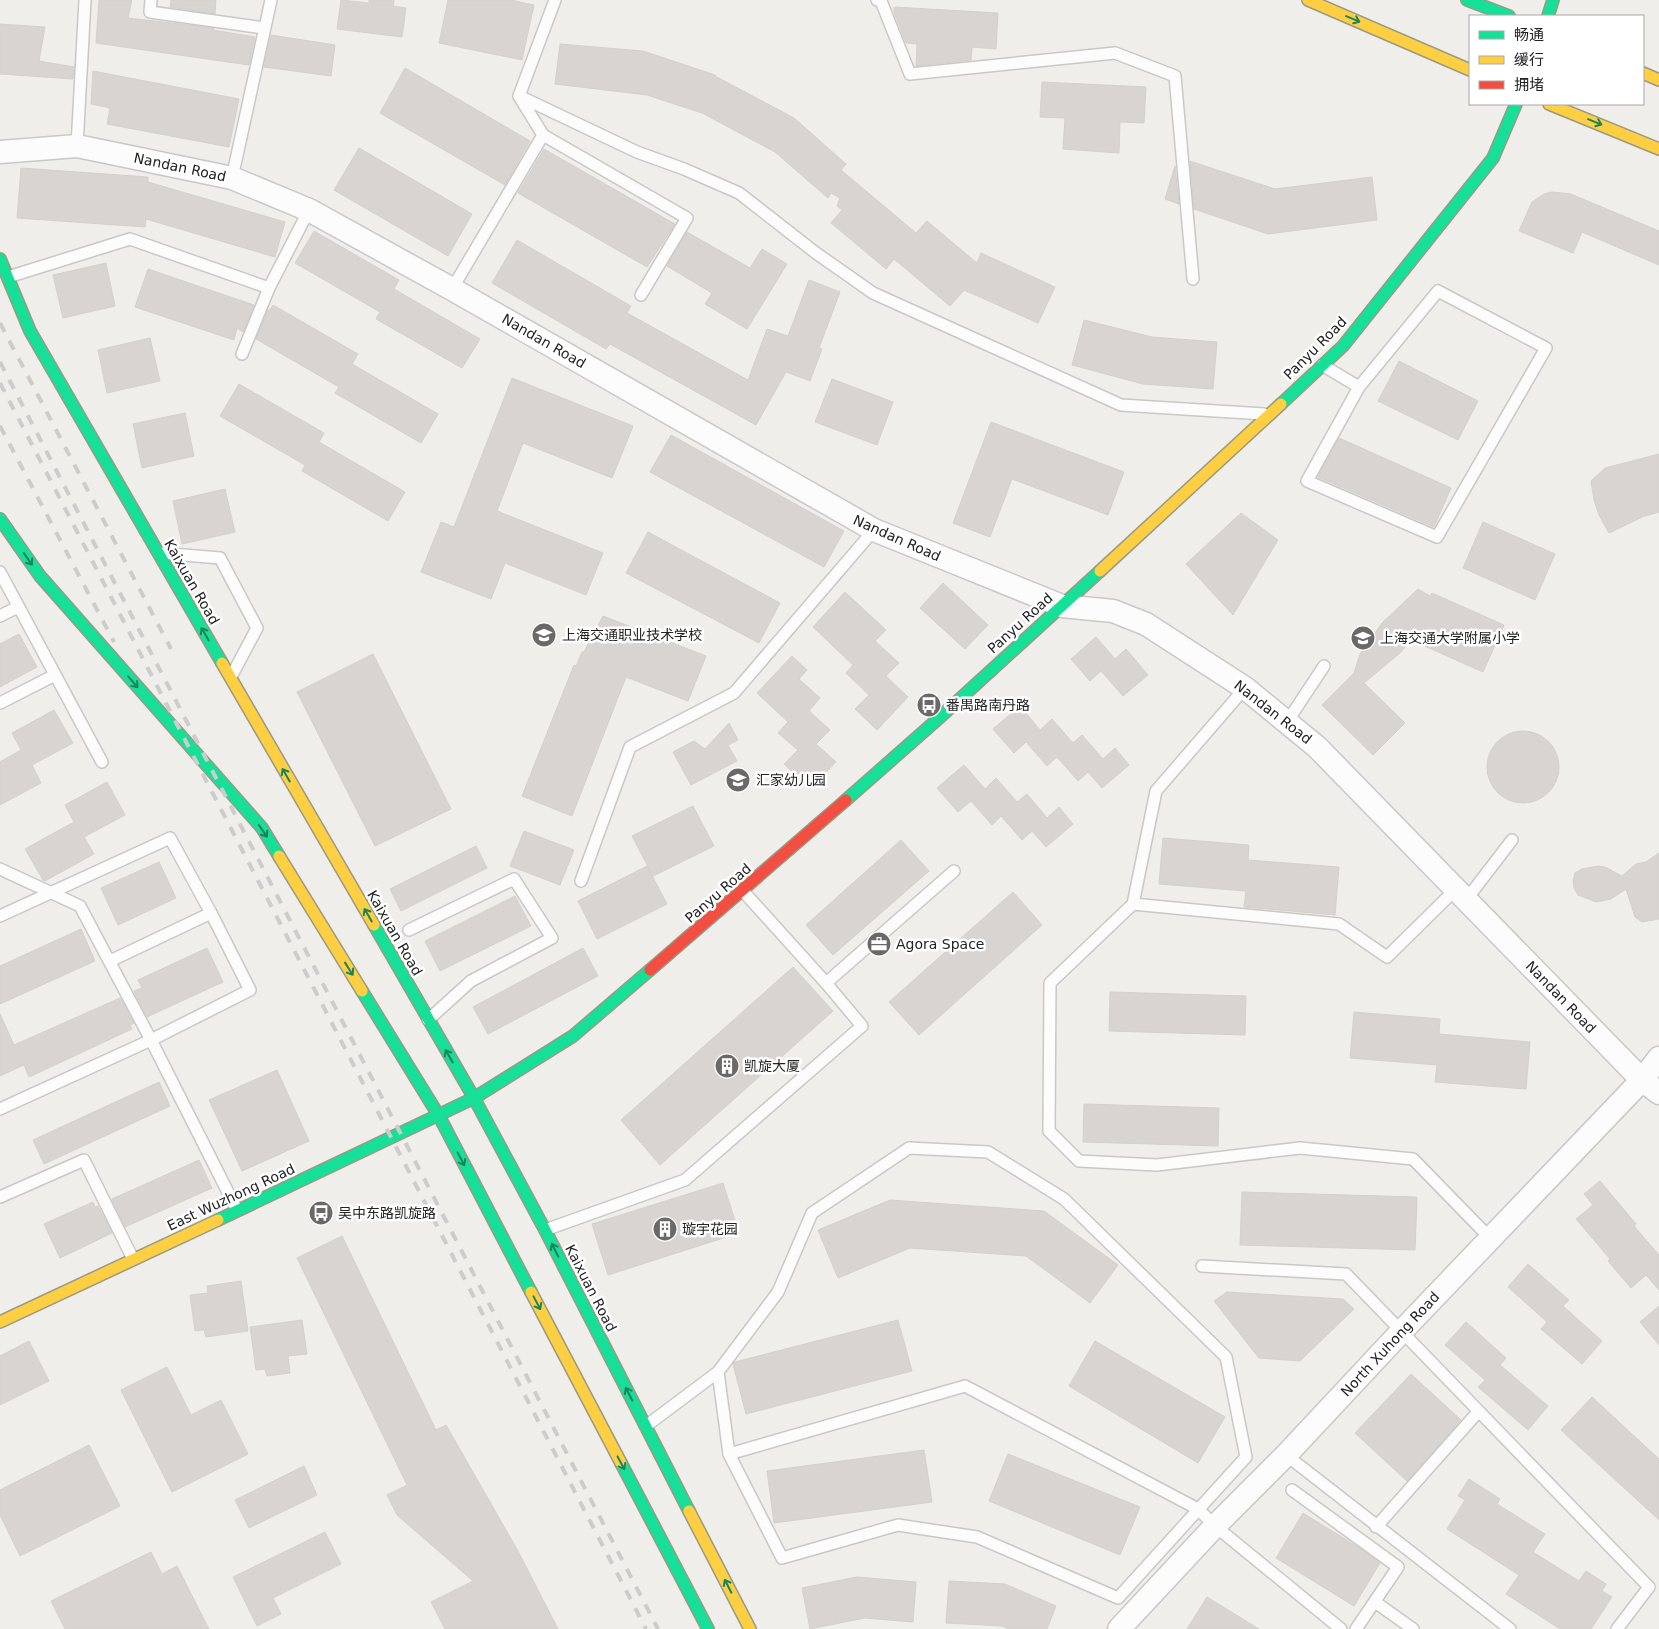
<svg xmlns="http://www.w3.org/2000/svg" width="1659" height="1629" viewBox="0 0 1659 1629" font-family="'DejaVu Sans','Noto Sans SC',sans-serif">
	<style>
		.building { fill: #d7d4d2; stroke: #d3d0cc }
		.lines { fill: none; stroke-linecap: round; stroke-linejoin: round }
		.lane-casing { stroke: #c9c8c7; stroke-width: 14 }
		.street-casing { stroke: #c9c8c7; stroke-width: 25 }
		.fast-casing { stroke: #999a82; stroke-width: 14 }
		.slow-casing { stroke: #999a82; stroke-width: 14 }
		.jam-casing { stroke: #999a82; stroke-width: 14 }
		.lane { stroke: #fdfcfc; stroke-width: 11 }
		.street { stroke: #fdfcfc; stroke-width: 22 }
		.fast { stroke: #16e098; stroke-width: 11 }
		.slow { stroke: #ffcf43; stroke-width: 11 }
		.jam { stroke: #f24e42; stroke-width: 11 }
		.rail { stroke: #ccc; stroke-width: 4; stroke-dasharray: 10 10; stroke-linecap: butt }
		.oneway { stroke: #1c815d }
		.labels { text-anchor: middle; stroke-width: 5; stroke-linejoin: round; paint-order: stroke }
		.street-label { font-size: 14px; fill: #222; stroke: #fff }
		.poi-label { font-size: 14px; fill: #222; stroke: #fff; text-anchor: start }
	</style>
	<rect width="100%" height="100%" fill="#f0eeeb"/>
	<g class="building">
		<polygon points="99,0 132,0 128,18 214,28 213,30 255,37 249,65 96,43"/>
		<polygon points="171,0 216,0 215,14 170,7"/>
		<polygon points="341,0 369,3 369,0 394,0 393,6 406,8 402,37 337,29"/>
		<polygon points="448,0 511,0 534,5 522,60 439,43"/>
		<polygon points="894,7 998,13 996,49 972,47 971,60 916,66 917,44 906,43 894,12"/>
		<polygon points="0,24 45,27 39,61 74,67 73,79 0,74"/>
		<polygon points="271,35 335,45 331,76 264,67"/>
		<polygon points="560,44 643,51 715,75 715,76 794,118 846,164 841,170 916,233 927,221 977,263 981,253 1055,287 1038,323 964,290 950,306 894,259 886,269 831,223 842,210 837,206 840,198 831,193 828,198 775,152 702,113 647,95 555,84"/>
		<polygon points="405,68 530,141 505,185 380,113"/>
		<polygon points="93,71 239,99 229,147 107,124 110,108 91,104"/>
		<polygon points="1042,82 1146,87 1144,123 1120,122 1119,153 1063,149 1065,118 1040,117"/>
		<polygon points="359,148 472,214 448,256 334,190"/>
		<polygon points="544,149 675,224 647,267 518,193"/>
		<polygon points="1190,161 1275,189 1372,177 1377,220 1268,234 1194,209"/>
		<polygon points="1175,166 1179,204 1165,199"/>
		<polygon points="21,168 148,177 148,182 285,222 275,257 146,219 145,227 17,218"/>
		<polygon points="1552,192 1571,194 1659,231 1659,265 1582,232 1573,253 1519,231 1532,202 1544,194"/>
		<polygon points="314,231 399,280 394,289 480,339 462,368 376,319 380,312 295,263"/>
		<polygon points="687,232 750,268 762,249 787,264 747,329 705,304 712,293 667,266"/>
		<polygon points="517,240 631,306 627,313 748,380 767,329 788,336 809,280 840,292 819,348 822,349 810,381 786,372 756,425 610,344 606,349 492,283"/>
		<polygon points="106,263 115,306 63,318 53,275"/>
		<polygon points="148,269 254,305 243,332 237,328 234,340 135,307"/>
		<polygon points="273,305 358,354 352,364 438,414 421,443 335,393 339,387 256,339 268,310 270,310"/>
		<polygon points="1084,320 1152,337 1217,342 1213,389 1143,384 1072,365"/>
		<polygon points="150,338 160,381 107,393 98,350"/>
		<polygon points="1399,361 1478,401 1458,440 1378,401"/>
		<polygon points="512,378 633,426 612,478 523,443 497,511 603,553 586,595 505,563 491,599 421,572 441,522 454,527"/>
		<polygon points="832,379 893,402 877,445 815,422"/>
		<polygon points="239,384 324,433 319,442 405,492 388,521 302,471 305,465 220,416"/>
		<polygon points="185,413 194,456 142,468 133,424"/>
		<polygon points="991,422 1124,472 1108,515 1012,479 990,537 953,523"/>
		<polygon points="671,435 844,531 824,567 650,472"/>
		<polygon points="1339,438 1451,488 1434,527 1318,477"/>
		<polygon points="1659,454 1659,512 1642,517 1609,533 1599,515 1594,500 1591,481 1605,468"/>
		<polygon points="225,489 235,532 182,544 173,501"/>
		<polygon points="1241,513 1278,540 1233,615 1186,564"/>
		<polygon points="1483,522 1555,554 1535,600 1463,568"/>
		<polygon points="648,532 780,603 759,643 626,573"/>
		<polygon points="943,583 988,625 965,649 920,608"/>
		<polygon points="1418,589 1430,596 1432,593 1504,625 1483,672 1411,640 1400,653 1364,683 1405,723 1373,755 1322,705 1354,673 1360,654 1382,623"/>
		<polygon points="845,592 886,630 875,641 899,663 886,676 908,697 877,730 855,709 869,695 846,673 853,665 813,627"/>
		<polygon points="603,616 706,656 688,701 626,677 572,816 522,796 574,665 576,666 582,652 584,652"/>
		<polygon points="19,634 37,667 0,687 0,644"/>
		<polygon points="1096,637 1115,659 1126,649 1148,675 1123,696 1101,671 1090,681 1071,659"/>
		<polygon points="373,654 451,809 375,846 297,692"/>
		<polygon points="792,656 807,670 799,679 820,698 809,711 830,730 816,744 836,762 810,789 784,764 798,750 778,733 788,722 757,693"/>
		<polygon points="1020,706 1040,730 1052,719 1073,743 1082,735 1103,759 1115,748 1129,765 1102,788 1088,772 1078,781 1057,757 1047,766 1026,742 1014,753 993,729"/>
		<polygon points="54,710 73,743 32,765 41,783 0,805 0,762 21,750 12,733"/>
		<polygon points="729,723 738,740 728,745 737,761 691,785 673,752 694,741 705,749"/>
		<circle cx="1523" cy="767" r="36"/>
		<polygon points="964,765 985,789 996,778 1017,802 1027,794 1047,818 1059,807 1073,824 1046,847 1032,831 1022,840 1001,816 992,825 971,801 958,812 937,788"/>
		<polygon points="107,782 125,815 84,837 94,854 45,881 43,880 25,849 74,822 65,805"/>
		<polygon points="693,806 714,846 653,876 632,836"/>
		<polygon points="524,831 574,850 560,885 510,866"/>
		<polygon points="1163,838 1249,845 1248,860 1339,867 1335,915 1244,907 1246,891 1159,884"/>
		<polygon points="901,840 929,871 833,955 806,925"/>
		<polygon points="476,846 487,868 401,911 390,889"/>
		<polygon points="1659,853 1659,919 1642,922 1635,917 1626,889 1611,899 1596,902 1578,895 1574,888 1573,881 1575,873 1582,869 1598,866 1605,867 1622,876 1636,864 1646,862"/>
		<polygon points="159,862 176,898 118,925 101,888"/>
		<polygon points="647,866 667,904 597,939 578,901"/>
		<polygon points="1013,892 1042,925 919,1035 889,1002"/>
		<polygon points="515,896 531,926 440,971 425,941"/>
		<polygon points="81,929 95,961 0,1004 0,966"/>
		<polygon points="207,948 223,982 147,1017 134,991 142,988 138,980"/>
		<polygon points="583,948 598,976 488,1034 473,1007"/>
		<polygon points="793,967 833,1011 660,1165 621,1120"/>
		<polygon points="1110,992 1246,996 1245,1035 1109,1031"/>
		<polygon points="120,998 134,1023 130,1025 132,1029 29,1077 24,1065 0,1076 0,1014 14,1045"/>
		<polygon points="1354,1012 1440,1019 1439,1034 1530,1042 1526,1089 1435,1082 1437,1065 1350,1058"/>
		<polygon points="277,1070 309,1141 242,1171 209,1100"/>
		<polygon points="159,1082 170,1106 44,1164 33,1140"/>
		<polygon points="1084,1104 1219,1108 1218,1146 1083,1142"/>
		<polygon points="199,1160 212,1188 125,1227 112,1199"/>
		<polygon points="1600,1181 1636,1224 1634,1226 1659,1255 1659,1290 1646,1275 1631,1288 1608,1261 1610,1259 1576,1219 1593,1205 1584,1194"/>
		<polygon points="723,1183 739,1233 608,1275 592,1224"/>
		<polygon points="1242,1192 1417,1197 1415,1250 1240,1245"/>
		<polygon points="890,1200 1044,1211 1118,1265 1090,1303 1026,1256 910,1248 838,1278 818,1230"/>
		<polygon points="93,1202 95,1207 98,1206 112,1233 60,1258 44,1224"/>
		<polygon points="342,1236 436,1430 446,1425 518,1551 558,1629 445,1629 431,1602 473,1581 397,1515 387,1495 407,1485 297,1258"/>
		<polygon points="1528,1264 1569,1300 1563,1306 1602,1341 1582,1364 1541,1329 1547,1322 1508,1287"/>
		<polygon points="241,1281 248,1331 206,1337 204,1330 195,1331 190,1295 208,1293 207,1286"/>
		<polygon points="1227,1292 1343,1299 1354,1309 1300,1361 1259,1358 1214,1301"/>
		<polygon points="1659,1306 1659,1345 1640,1322"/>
		<polygon points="302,1320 307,1354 288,1356 290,1373 267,1376 265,1369 256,1370 250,1327"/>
		<polygon points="898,1320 912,1371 746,1414 733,1364 735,1362"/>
		<polygon points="1466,1322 1506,1358 1500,1365 1548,1406 1528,1430 1478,1387 1485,1380 1445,1345"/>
		<polygon points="29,1341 49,1381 0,1405 0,1356"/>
		<polygon points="1095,1341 1225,1417 1198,1463 1069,1386"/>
		<polygon points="167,1367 191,1415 221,1400 248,1454 172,1492 121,1390"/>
		<polygon points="1411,1374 1461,1420 1407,1481 1355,1433"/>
		<polygon points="1592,1397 1659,1459 1659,1520 1561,1430"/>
		<polygon points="89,1445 120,1506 20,1556 0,1515 0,1490"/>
		<polygon points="924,1450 932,1502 774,1523 767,1471"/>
		<polygon points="1008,1454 1140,1507 1120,1555 989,1501"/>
		<polygon points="304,1466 317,1495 249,1528 235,1500"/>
		<polygon points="1469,1479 1500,1499 1497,1504 1545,1534 1533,1552 1579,1581 1586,1571 1606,1584 1602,1591 1612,1597 1591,1629 1560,1629 1506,1594 1519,1575 1447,1529 1465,1500 1458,1496"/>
		<polygon points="1303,1513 1358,1547 1380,1563 1354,1606 1276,1558"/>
		<polygon points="325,1532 341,1564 273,1598 281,1614 257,1626 233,1577"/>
		<polygon points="151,1552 162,1574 177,1566 209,1629 65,1629 51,1601"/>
		<polygon points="857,1577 916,1582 913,1622 865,1618 810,1629 802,1588"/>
		<polygon points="949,1581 1005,1584 1056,1606 1047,1629 1009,1629 1002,1626 946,1623"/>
		<polygon points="1207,1597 1259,1629 1187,1629"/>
	</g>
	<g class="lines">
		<defs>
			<g id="lane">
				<polyline points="151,0 150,12 264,28"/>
				<polyline points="877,0 881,1 910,74 1115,53 1175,76 1193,279"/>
				<polyline points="519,96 637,152 684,169 739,193 816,253 873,293 1121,405 1264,414"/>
				<polyline points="543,135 687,218 641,295"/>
				<polyline points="77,146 85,0"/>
				<polyline points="232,178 271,0"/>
				<polyline points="8,277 130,239 269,288"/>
				<polyline points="452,289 543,135 519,96 555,0"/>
				<polyline points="242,354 269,288 309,210"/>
				<polyline points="1322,365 1359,387 1438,291 1546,348 1437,537 1307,481 1359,387"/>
				<polyline points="160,553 220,558 257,628 231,677"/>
				<polyline points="0,572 102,762"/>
				<polyline points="0,616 18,607"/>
				<polyline points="1245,688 1156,791 1133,904 1339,924 1387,957 1456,889"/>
				<polyline points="0,703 55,675"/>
				<polyline points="1287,722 1324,666"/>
				<polyline points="0,869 80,906 151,1040 237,1210"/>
				<polyline points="581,881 630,747 734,693 874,530"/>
				<polyline points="1466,900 1512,840"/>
				<polyline points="1133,904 1050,983 1049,1131 1079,1161 1157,1165 1300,1148 1413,1159 1490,1238"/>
				<polyline points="0,916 170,838 211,913 250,990 151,1040 0,1109"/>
				<polyline points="409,930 514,879 552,938 471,981 428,1020"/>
				<polyline points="110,961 211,913"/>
				<polyline points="826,983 954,871"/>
				<polyline points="0,1197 84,1160 133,1259"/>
				<polyline points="545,1230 685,1180 862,1026 826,983 743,891"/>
				<polyline points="1202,1266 1346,1274 1649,1587 1617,1629"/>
				<polyline points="646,1426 718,1372 778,1292 812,1213 909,1148 988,1152 1064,1199 1226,1357 1246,1457 1118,1598 977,1537 898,1525 782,1558 729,1454 718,1372"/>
				<polyline points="729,1454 965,1386 1198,1509 1215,1526 1341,1629"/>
				<polyline points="1286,1455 1510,1629"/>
				<polyline points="1292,1490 1398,1567 1356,1629"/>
				<polyline points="1376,1527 1478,1412"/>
				<polyline points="1375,1602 1413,1629"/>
			</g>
			<g id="street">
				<polyline points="0,152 77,146 232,178 309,210 452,289 874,530 1062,606 1113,611 1146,624 1245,688 1317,747 1642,1080 1659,1093"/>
				<polyline points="1119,1629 1215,1526 1286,1455 1401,1332 1642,1080 1659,1058"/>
			</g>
			<g id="fast">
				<polyline points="1467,0 1509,16"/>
				<polyline points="1548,16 1553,0"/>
				<polyline points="0,259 30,331 222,663"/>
				<polyline points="1281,404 1343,346 1493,158 1516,104"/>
				<polyline points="0,519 40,576 262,828 279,856"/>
				<polyline points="846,800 939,718 1100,571"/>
				<polyline points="374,925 474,1098 545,1230 689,1511"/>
				<polyline points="362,991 439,1116 531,1292"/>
				<polyline points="218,1220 474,1098 573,1036 650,970"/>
				<polyline points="621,1463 708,1629"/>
			</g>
			<g id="slow">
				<polyline points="1308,0 1470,70"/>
				<polyline points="1643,73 1659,80"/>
				<polyline points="1549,104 1659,149"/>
				<polyline points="1100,571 1281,404"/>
				<polyline points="222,663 374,925"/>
				<polyline points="279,856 362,991"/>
				<polyline points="531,1292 621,1463"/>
				<polyline points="0,1322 218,1220"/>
				<polyline points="689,1511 750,1629"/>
			</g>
			<polyline id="jam" points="650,970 846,800"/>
		</defs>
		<use href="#lane" class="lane-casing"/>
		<use href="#street" class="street-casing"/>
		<use href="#fast" class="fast-casing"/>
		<use href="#slow" class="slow-casing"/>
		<use href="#jam" class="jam-casing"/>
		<use href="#lane" class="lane"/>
		<use href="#street" class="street"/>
		<use href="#fast" class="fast"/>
		<use href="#slow" class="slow"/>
		<use href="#jam" class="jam"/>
		<g class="rail">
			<polyline points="0,323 171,649"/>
			<polyline points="0,362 658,1629"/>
			<polyline points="0,383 646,1629"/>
			<polyline points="0,426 114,642"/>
		</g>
	</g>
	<defs><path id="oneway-shaft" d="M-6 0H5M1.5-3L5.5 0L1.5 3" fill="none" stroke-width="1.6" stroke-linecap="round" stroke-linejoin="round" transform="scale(1.25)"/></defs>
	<g class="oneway">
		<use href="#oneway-shaft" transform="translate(1353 19) rotate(23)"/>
		<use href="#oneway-shaft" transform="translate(1595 122) rotate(22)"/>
		<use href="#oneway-shaft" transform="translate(28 559) rotate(55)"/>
		<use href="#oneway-shaft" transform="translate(205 634) rotate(-120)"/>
		<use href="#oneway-shaft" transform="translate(133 682) rotate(49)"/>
		<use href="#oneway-shaft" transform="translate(286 775) rotate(-120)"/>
		<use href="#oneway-shaft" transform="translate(263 831) rotate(55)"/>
		<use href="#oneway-shaft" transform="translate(368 915) rotate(-120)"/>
		<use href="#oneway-shaft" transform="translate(349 969) rotate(58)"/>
		<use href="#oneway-shaft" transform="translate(449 1056) rotate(-120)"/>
		<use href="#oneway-shaft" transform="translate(461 1159) rotate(62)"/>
		<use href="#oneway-shaft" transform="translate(555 1250) rotate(-117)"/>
		<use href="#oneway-shaft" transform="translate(537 1303) rotate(62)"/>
		<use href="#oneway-shaft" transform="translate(629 1394) rotate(-117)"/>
		<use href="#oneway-shaft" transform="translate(621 1463) rotate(62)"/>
		<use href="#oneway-shaft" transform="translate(728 1586) rotate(-117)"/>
	</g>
	<defs>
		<symbol id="school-disc" viewBox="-11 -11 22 22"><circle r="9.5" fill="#6a6968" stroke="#fff"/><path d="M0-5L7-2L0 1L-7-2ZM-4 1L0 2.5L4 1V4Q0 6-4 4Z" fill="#fff"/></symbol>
		<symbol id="bus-disc" viewBox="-11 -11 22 22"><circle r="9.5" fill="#6a6968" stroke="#fff"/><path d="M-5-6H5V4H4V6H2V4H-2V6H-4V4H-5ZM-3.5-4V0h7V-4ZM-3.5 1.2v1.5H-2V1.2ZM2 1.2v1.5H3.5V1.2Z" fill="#fff"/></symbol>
		<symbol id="office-disc" viewBox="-11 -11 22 22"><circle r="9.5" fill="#6a6968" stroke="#fff"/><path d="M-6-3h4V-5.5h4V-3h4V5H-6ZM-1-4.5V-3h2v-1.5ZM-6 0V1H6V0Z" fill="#fff"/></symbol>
		<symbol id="building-disc" viewBox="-11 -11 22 22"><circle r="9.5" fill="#6a6968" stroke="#fff"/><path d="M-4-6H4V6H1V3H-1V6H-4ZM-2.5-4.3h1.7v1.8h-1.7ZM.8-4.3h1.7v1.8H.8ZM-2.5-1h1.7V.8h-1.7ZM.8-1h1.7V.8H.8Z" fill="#fff"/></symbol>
	</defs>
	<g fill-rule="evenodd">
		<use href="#school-disc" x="530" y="621" width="28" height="28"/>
		<use href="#school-disc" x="1349" y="624" width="28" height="28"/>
		<use href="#bus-disc" x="915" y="691" width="28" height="28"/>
		<use href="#school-disc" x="724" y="766" width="28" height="28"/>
		<use href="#office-disc" x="865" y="930" width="28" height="28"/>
		<use href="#building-disc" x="713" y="1052" width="28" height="28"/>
		<use href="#bus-disc" x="307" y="1199" width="28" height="28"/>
		<use href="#building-disc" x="651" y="1215" width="28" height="28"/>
	</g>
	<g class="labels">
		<g class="street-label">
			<text transform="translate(180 167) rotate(12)" y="5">Nandan Road</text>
			<text transform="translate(544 341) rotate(30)" y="5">Nandan Road</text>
			<text transform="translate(1315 348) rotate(-45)" y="5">Panyu Road</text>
			<text transform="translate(897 538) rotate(24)" y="5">Nandan Road</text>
			<text transform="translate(192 582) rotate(60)" y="5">Kaixuan Road</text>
			<text transform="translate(1020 623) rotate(-42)" y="5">Panyu Road</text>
			<text transform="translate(1273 712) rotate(38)" y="5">Nandan Road</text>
			<text transform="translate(718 893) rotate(-41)" y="5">Panyu Road</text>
			<text transform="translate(395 933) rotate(60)" y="5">Kaixuan Road</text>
			<text transform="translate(1561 997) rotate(46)" y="5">Nandan Road</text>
			<text transform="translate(231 1197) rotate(-25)" y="5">East Wuzhong Road</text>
			<text transform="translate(591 1288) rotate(63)" y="5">Kaixuan Road</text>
			<text transform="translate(1390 1344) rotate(-47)" y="5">North Xuhong Road</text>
		</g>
		<g class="poi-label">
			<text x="562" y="640">上海交通职业技术学校</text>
			<text x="1380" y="643">上海交通大学附属小学</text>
			<text x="946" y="710">番禺路南丹路</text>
			<text x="756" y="785">汇家幼儿园</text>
			<text x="896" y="949">Agora Space</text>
			<text x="744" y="1071">凯旋大厦</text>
			<text x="338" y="1218">吴中东路凯旋路</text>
			<text x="682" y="1234">璇宇花园</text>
		</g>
	</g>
	<rect x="1469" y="15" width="175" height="90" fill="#ffffff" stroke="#a7a7a7"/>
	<rect x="1479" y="31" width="25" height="8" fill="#16e098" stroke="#a7a7a7"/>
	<text x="1514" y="40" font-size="15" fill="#222222">畅通</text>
	<rect x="1479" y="56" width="25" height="8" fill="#ffcf43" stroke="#a7a7a7"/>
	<text x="1514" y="65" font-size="15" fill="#222222">缓行</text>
	<rect x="1479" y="81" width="25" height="8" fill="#f24e42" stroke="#a7a7a7"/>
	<text x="1514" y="90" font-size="15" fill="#222222">拥堵</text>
</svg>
